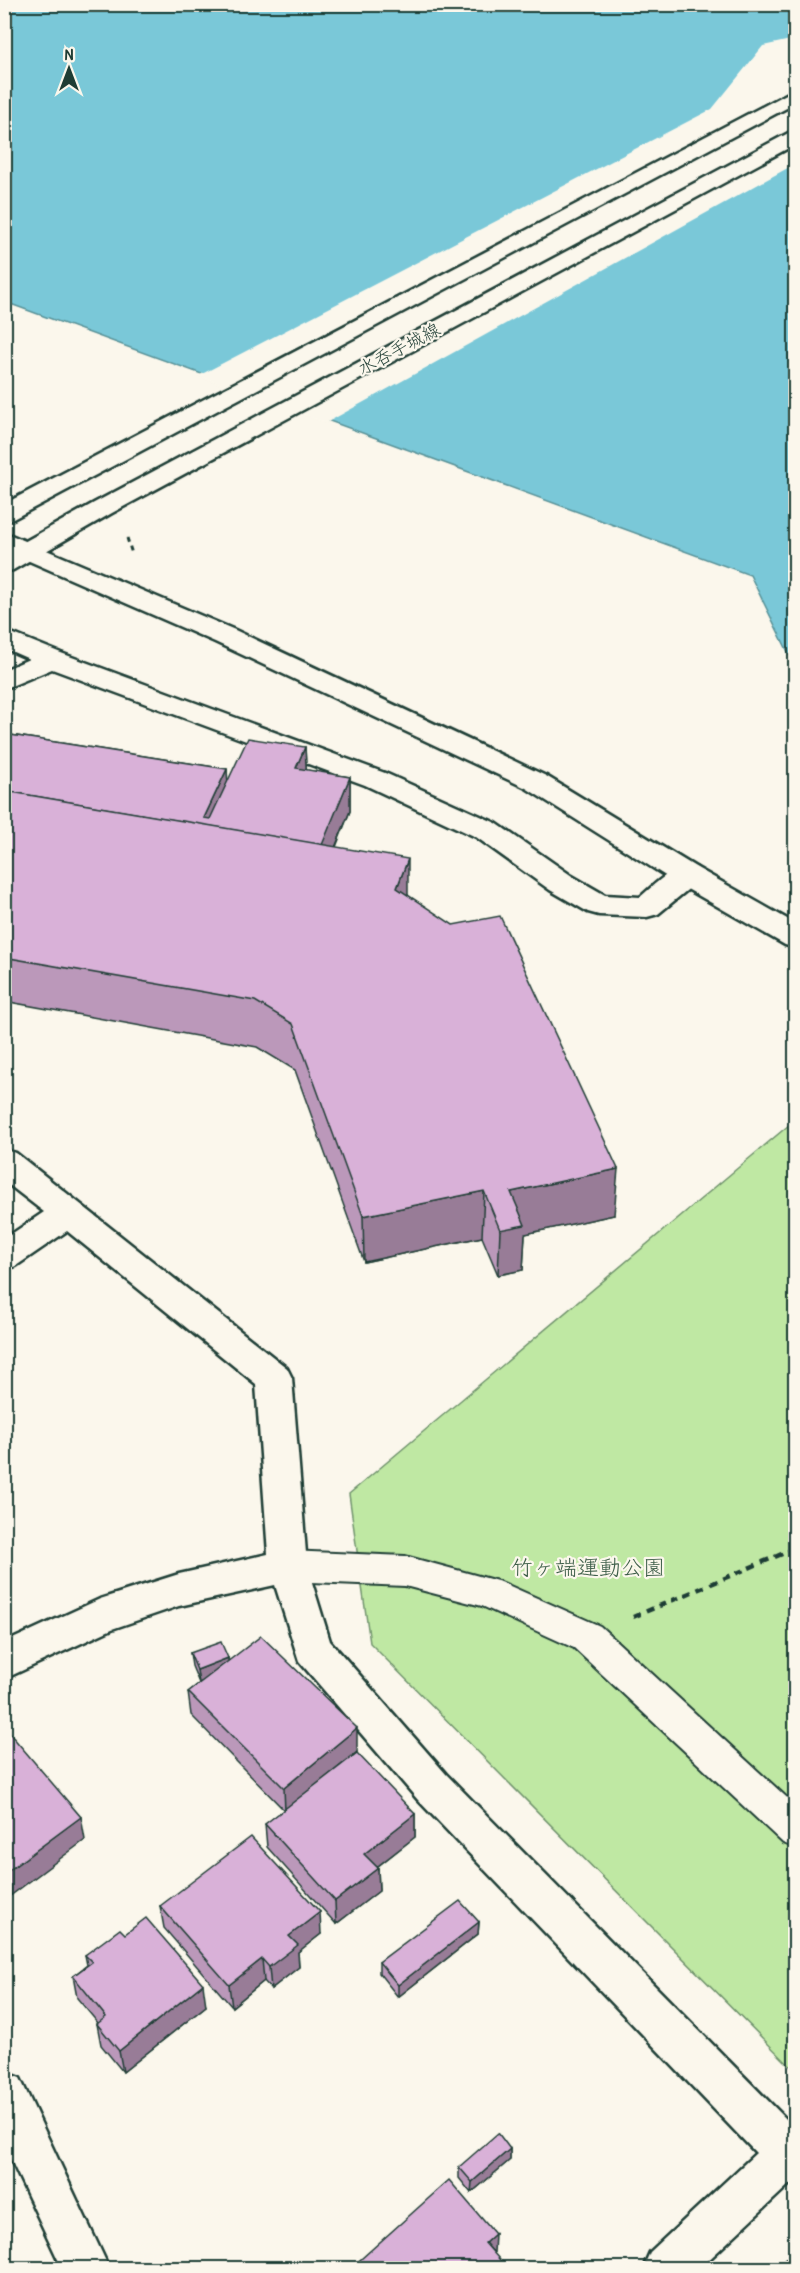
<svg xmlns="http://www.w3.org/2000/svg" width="800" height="2273" viewBox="0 0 800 2273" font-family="'Patrick Hand','Klee One',sans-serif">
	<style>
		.green { fill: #bfe8a3; stroke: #6f926c; stroke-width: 1.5 }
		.water { fill: #7ac8d8; stroke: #569096; stroke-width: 1.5 }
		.pier { fill: #fbf7ec }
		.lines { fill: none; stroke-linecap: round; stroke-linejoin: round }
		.service-casing { stroke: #1f3d34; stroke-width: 4 }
		.minor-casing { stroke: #1f3d34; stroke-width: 5 }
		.tertiary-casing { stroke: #1f3d34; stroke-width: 5 }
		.secondary-casing { stroke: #1f3d34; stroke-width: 5 }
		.path-far1 { stroke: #1f3d34; stroke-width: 3; stroke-dasharray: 5 4; stroke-linecap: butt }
		.path { stroke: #1f3d34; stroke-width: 4.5; stroke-dasharray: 8 6; stroke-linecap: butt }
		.service { fill: #fbf7ec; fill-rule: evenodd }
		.minor { fill: #fbf7ec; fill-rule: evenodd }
		.tertiary { fill: #fbf7ec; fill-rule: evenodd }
		.secondary { fill: #fbf7ec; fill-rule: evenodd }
		.wall { fill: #bb98ba; stroke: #1f3d34; stroke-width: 1.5 }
		.shaded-wall { fill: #987c97; stroke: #1f3d34; stroke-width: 1.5 }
		.building { fill: #d9b1d8; stroke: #1f3d34; stroke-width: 1.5 }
		.labels { text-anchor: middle; stroke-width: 4.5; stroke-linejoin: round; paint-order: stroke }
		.far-street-label { font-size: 18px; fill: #1f3d34; stroke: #fbf7ec }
		.park-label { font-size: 22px; fill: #3f5f4a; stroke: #fbf7ec }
	</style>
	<rect width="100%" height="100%" fill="#fbf7ec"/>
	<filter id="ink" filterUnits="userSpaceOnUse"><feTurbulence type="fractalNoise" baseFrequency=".0167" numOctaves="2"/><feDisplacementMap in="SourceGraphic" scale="12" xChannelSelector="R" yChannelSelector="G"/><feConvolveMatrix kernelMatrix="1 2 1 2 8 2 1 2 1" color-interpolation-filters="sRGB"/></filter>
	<g filter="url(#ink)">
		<polygon class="green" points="795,1120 795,2071 370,1643 349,1494"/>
		<polygon class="water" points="4,5 795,5 795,666 750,575 5,302"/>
		<polygon class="pier" points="795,39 795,164 326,423 198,376 712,109 763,46"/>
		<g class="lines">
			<defs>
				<polygon id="service" points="288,1551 405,1556 501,1582 600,1626 796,1806 796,1848 783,1843 574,1648 482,1606 405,1586 288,1581 276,1576 271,1566 276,1556"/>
				<g id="minor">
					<path d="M4,630l57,23 324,120 111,50 76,53 33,19 35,2c17,-14 34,-35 57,-29l4,7 -4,7 -39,32 -11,3 -48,-2 -11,-3 -38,-22 -74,-53 -111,-52 -313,-116 -48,20v-19l25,-11 -25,-11z"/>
					<polygon points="4,1150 16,1153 287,1368 292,1378 307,1566 330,1641 446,1774 796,2129 796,2184 791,2183 700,2268 643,2268 650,2252 756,2153 418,1800 299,1661 275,1585 179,1606 112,1629 4,1679 4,1643 100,1599 179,1574 268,1554 256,1384 67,1231 16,1266 4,1270 4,1239 44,1212 4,1181"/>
					<polygon points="4,2072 20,2078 109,2268 62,2268 4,2145"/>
				</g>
				<polygon id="tertiary" points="4,532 235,630 546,776 697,868 796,924 796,948 785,945 675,882 526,788 215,642 4,550"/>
				<g id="secondary">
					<polygon points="796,89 796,103 13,519 4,522 4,504"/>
					<polygon points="796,129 796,144 112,513 13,570 4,572 4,553 94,503"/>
				</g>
			</defs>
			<use href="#service" class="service-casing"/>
			<use href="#minor" class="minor-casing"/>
			<use href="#tertiary" class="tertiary-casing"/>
			<use href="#secondary" class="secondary-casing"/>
			<polyline class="path-far1" points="127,538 132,554"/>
			<polyline class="path" points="633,1617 796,1548"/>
			<use href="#service" class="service"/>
			<use href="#minor" class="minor"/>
			<use href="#tertiary" class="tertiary"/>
			<use href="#secondary" class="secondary"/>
		</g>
		<g class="wall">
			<polygon points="4,734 227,769 227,782 305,747 306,770 350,777 350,811 336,847 408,895 614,1215 525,1234 523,1270 498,1275 482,1237 364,1262 295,1070 257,1047 4,1001"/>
			<polygon points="190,1653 228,1658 228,1661 357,1752 331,1773 415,1814 415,1837 377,1867 378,1868 379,1891 336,1924 267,1847 265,1824 284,1810 191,1715 188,1692 202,1681 199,1683 192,1666"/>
			<polygon points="160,1906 321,1934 298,1952 299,1967 271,1989 264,1981 232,2007 164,1928"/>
			<polygon points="479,1922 478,1934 398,1997 379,1973 379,1962"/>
			<polygon points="125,1934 206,2006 123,2072 101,2045 97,2024 98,2023 77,1998 73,1976 87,1965 85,1955"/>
			<polygon points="510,2149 510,2160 471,2193 459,2178 459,2167"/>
		</g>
		<g class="shaded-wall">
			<polygon points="305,747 307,781 296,768"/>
			<polygon points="227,769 229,803 215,833 204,818"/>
			<polygon points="350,777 350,811 320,884 319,850"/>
			<polygon points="408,859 408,905 397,888"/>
			<polygon points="618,1169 614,1215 525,1234 523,1270 498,1275 500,1230 511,1192"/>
			<polygon points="484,1191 482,1237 364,1262 363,1216"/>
			<polygon points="228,1658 229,1670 199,1683 197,1670"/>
			<polygon points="357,1728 357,1752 285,1811 284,1788"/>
			<polygon points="415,1814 415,1837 365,1876 364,1854"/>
			<polygon points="81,1817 85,1840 6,1899 4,1894 4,1874"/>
			<polygon points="378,1868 379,1891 336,1924 335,1901"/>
			<polygon points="320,1912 321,1934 298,1952 299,1967 271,1989 269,1967 289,1936"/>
			<polygon points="479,1922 478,1934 398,1997 398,1985"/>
			<polygon points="262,1959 264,1981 232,2007 229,1985"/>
			<polygon points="203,1984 206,2006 123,2072 119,2051"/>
			<polygon points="510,2149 510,2160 471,2193 472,2182"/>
			<polygon points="495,2234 494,2253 485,2243"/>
		</g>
		<g class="building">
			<polygon points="4,734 227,769 204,818 210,819 248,738 305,747 296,768 350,777 322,845 11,792 8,799 4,798"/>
			<polygon points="11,792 408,859 397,888 453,925 500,916 618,1169 511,1192 525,1225 500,1230 484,1191 363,1216 293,1024 255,1001 4,957 4,805"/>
			<polygon points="261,1636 357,1728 284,1788 188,1692"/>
			<polygon points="221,1642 228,1658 197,1670 190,1653"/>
			<polygon points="6,1729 81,1817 4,1874 4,1730"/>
			<polygon points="357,1753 415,1814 364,1854 378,1868 335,1901 265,1824"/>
			<polygon points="251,1837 320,1912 289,1936 298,1945 269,1967 262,1959 229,1985 160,1906"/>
			<polygon points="460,1901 479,1922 398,1985 379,1962"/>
			<polygon points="146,1918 203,1984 119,2051 97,2024 106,2017 73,1976 92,1962 85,1955 120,1929 125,1934"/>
			<polygon points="498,2133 510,2149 472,2182 459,2167"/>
			<polygon points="449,2180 495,2234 485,2243 507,2268 351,2268"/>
			<polygon points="795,2250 795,2268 776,2268"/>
		</g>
	</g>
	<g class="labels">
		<g class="far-street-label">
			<text transform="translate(399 349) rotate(-28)" y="6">水呑手城線</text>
		</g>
		<g class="park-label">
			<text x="588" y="1575">竹ヶ端運動公園</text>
		</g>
	</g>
	<rect width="800" height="2273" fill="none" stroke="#fbf7ec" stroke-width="24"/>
	<rect x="12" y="12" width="776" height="2249" fill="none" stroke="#1f3d34" stroke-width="2" filter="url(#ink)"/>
	<g transform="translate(69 69)" stroke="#fbf7ec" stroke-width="4.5" paint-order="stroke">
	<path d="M0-4.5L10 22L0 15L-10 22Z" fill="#1f3d34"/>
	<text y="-9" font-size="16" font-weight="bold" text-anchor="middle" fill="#1f3d34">N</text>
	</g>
</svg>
